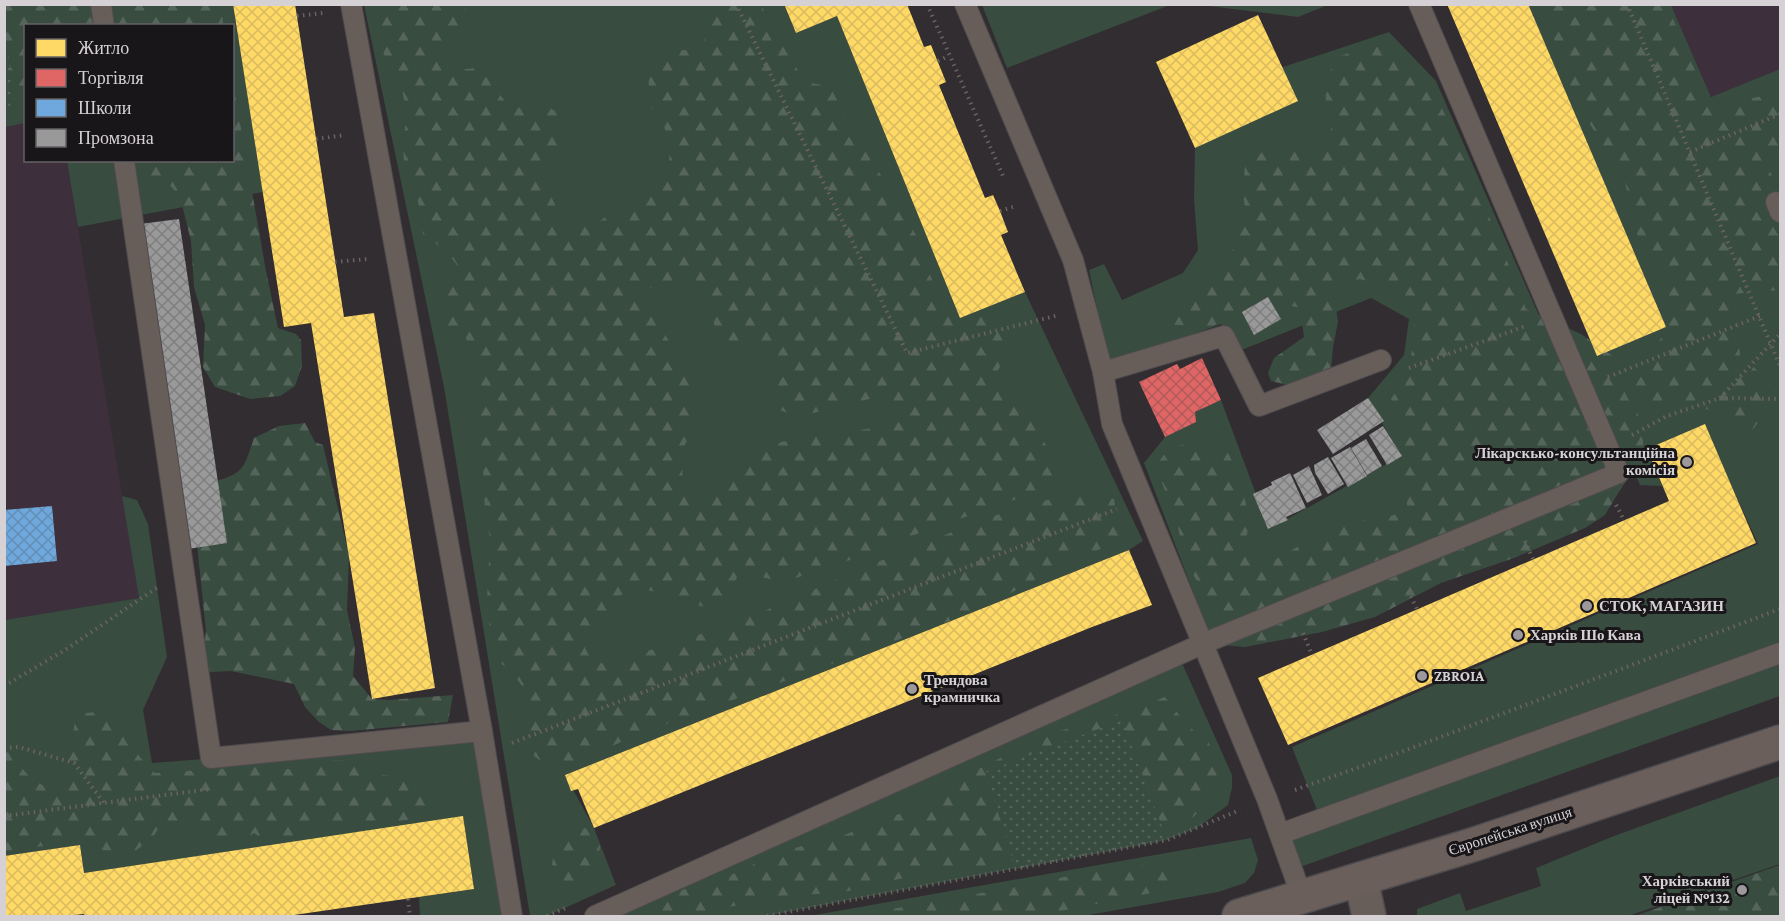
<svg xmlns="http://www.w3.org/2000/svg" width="1785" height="921" viewBox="0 0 1785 921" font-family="'Crimson Pro',serif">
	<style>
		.education { fill: #3d303c }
		.grass { fill: #394c40 }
		.forest { fill: url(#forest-firs); fill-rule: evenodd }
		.park { fill: url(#park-dots) }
		.homes { fill: url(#homes-cross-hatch) }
		.shops { fill: url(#shops-cross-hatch) }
		.schools { fill: url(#schools-cross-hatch) }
		.industry { fill: url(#industry-cross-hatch) }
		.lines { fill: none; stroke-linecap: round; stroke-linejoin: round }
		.service-casing { stroke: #4e4b4e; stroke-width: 22 }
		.minor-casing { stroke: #4e4b4e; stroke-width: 36 }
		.secondary-casing { stroke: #4e4b4e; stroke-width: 36 }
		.path { stroke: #6a6361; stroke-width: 4; stroke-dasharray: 1.5 4.5; stroke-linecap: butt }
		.service { stroke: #675d59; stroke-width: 20 }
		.minor { stroke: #675d59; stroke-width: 33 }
		.secondary { stroke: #6b5f5b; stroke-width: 33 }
		.poi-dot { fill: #9c989c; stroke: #181618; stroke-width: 2 }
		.labels { text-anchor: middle; stroke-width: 6; stroke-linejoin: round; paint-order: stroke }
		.poi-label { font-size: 15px; font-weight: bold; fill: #d5d1d5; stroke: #181618; text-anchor: start }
		.street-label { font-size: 15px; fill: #d5d1d5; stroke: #181618 }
	</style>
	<defs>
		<pattern id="forest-firs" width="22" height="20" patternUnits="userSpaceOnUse" patternTransform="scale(1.5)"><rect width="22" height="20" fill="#394c40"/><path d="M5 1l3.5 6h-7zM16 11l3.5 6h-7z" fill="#55655b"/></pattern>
		<pattern id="park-dots" width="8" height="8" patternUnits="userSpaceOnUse" patternTransform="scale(1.5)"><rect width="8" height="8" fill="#394c40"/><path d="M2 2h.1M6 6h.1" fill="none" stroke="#55655b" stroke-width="1.8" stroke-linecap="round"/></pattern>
		<pattern id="homes-cross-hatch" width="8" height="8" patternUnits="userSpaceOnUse" patternTransform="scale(1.5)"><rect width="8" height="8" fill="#ffd966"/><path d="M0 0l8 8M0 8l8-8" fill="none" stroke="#d9ba5e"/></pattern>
		<pattern id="shops-cross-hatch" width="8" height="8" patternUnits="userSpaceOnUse" patternTransform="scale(1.5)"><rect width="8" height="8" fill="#e06666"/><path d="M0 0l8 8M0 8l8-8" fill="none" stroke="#b05a5b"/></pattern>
		<pattern id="schools-cross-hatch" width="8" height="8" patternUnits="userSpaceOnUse" patternTransform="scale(1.5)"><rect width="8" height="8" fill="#6fa8dc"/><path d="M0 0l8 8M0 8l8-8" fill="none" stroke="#638eb5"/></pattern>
		<pattern id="industry-cross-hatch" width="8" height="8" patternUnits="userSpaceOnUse" patternTransform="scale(1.5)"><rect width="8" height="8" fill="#999"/><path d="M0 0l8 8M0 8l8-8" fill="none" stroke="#7e7e7e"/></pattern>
	</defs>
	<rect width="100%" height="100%" fill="#312d31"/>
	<g class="education">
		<polygon points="1671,5 1780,5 1780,69 1711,97"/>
		<polygon points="25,123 26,160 67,161 139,598 5,620 4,127"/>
	</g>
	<g class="grass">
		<polygon points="5,5 233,5 263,192 78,227 67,161 232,160 232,26 26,26 25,123 5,127"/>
		<polygon points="364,5 784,5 796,33 837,16 960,318 1025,292 1143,541 1129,550 565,775 594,828 616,885 547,916 530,916 444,387"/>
		<polygon points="982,5 1170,5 1007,68"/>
		<polygon points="1200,5 1328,5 1298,17"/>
		<polygon points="1528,5 1671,5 1711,97 1780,69 1780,648 1319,815 1292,747 1758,544 1704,425 1647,449 1662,486 1640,485 1586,360 1665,327"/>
		<polygon points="1389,32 1436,81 1608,473 1210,636 1144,463 1165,437 1195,422 1195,412 1221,400 1269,529 1401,456 1368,398 1404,355 1409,319 1371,298 1239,351 1221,324 1139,354 1108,361 1089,270 1104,264 1122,300 1183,273 1198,250 1194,200 1195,148 1283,67"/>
		<polygon points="122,496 137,500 148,524 167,657 143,710 152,763 476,738 503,916 420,916 419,897 474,889 463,817 84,873 80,845 5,856 5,620 139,598"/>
		<polygon points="1780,656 1780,696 1300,867 1293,845 1294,838"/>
		<polygon points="1182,663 1232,775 1232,788 1228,805 1197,828 1166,840 766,916 616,916"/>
		<polygon points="1780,776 1780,864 1628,916 1417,916 1417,909 1460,893 1466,911 1541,886 1536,868 1614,836"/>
		<polygon points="1251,838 1258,860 1254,873 1245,883 1218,892 1083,916 809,916"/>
	</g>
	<g class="forest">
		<polygon points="4,5 222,5 223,25 26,26 25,100 5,89"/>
		<path d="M384,5h82l-3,16 -19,36c8,15 21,13 35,10l32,42 32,-5 21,12 -1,24 -14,19 -3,26 10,22 10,19 32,-4 70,-46 2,-27 -6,-23 -16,-23 1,-29 13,-20 23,-4 19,-9 7,-22 -2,-14h53l2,6 28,47 11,24 27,4 18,36 27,43 42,72 22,63 29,15 36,4 1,38 -17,32 6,-2 29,17 17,29 18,38 -2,16 -14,3 -154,54c-26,13 -55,22 -83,31 -7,2 -15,6 -22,6 -17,-1 -28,-9 -45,-6l-14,31 -18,1 -28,-6 -20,-9 -18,-3 -22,7 -26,33 -7,19 9,17 50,-13 73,-23 52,-20 125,-54 99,-39 85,-25 36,8 7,42 -49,19 -95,51 -341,124c-18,8 -68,34 -86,30 -5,-1 -12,-6 -16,-9l-11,-30 2,-12 1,-23 -17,-22 -16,-11 -6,-58 3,-62 -5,-25 -2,-43 -12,-23 10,-36 -7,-59 -13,-22 -16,-5c-6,-33 -6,-32 12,-60l-11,-14 -23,-17 -5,-32 -14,-38 -1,-23 4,-27 -6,-29 -16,-25 -6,-28zM663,282l32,1c5,6 10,13 14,19 6,14 1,27 17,37 7,4 19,3 28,6 21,7 27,45 26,65l17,7 76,-19 4,-8 19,25 10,5 -20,6 -105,16 -35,19 -9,13 -20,14 -19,4 -15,-10 -2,-31 9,-15 5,-20 -5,-34 -11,-24 -35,-59v-8z"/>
		<polygon points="1541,5 1667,5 1709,103 1730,102 1780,93 1780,160 1768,166 1780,195 1780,290 1733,294 1740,355 1768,380 1770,407 1753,429 1730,423 1715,410 1668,406 1650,403 1626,381 1660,340 1666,327 1665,274 1638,237 1624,178 1574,99 1558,49"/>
		<path d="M1364,47c5,0 13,-1 19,1 22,7 40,27 53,46l58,134 32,81 55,25 33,23 2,17 11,23 16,25v37l-20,26 -18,30 -20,13 -71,30 -73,25 -66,34 -53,15 -77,15 -23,-2 -6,-32 -25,-42 -8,-18 -9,-47 -9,-15 -6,-17 -1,-12c3,-3 6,-8 10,-11 16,-13 41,-3 60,2l11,22 11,46 -6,26 11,18 9,1 47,-27 34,-16 38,-5 24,-7v-14l-8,-19c10,-22 -4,-57 -8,-79l15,-22 9,-39 -1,-19 -7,-14 -23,-18 -24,-8 -15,3 -10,18 3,22 -5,25 -2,23 -20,5 -19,11 -21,-5 -3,-8 6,-15 30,-21 -4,-29 -17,-4h-33l-40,24 -41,-4 14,-22 53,-56 10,-30 -3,-23 2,-29 19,-13 42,-3 22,1 3,-12v-16l-5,-18 -1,-16 5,-16 11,-15z"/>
		<polygon points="233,83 266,271 278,328 296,334 301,340 302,366 295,386 280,396 250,399 215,387 203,367 205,325 194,287 191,241 180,197 169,184 133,174 99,161 232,160"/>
		<path d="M305,423l10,19 8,3 26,110 -2,55 8,38 -2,28 19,23 16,1 65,-5 -5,27 -98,9 -19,-1 -12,-8 -14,-15 -11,-23 -63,-13 -21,1 -6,-25 2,-16 -10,-96 16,-53c33,-8 32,-15 42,-44l25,-12z"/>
		<polygon points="1165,697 1186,724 1209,743 1217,770 1216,781 1208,803 1191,819 1170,825 1134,841 1032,856 976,868 949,867 844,892 777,897 685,916 633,915 651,904 687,888 716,882 782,851 839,837 933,801 962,777 1051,733 1105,719"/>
		<path d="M106,711l19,12c6,27 11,30 30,50l96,-6 38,2 34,-8 26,-1 35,15 31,4 19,33 -3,4 -37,6 -75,4c-26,8 -37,29 -65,7l-10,7 -18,2 -18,-13 -26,-4 -24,4 -6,10 -17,12 -45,-1 -14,-10 -24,5 -47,6 -1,-105 23,28 15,11 25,-12 9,-59z"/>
		<polygon points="571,823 587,829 600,845 598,870 594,883 569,889 556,879 552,864 556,839"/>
		<polygon points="1132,863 1171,872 1164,887 1151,893 1036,916 852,916 1021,886"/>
		<polygon points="1780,865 1780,916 1635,916"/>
	</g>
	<g class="park">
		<polygon points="5,32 15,105 5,106 4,106"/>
		<polygon points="1122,720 1167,840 1016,869 985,772"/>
	</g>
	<g class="homes">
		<polygon points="233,4 295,4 344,317 374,313 435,688 372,699 311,323 284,327"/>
		<polygon points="784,4 907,4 924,47 931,45 946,82 939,85 985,198 993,195 1000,211 1008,232 1001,235 1025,292 960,318 837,16 796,33"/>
		<polygon points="1447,4 1528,4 1666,327 1597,356"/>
		<polygon points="1258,15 1298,101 1195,148 1156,62"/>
		<polygon points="1705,424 1756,543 1288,745 1258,678 1669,501 1647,449"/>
		<polygon points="1129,550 1152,605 1092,627 594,828 578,789 571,791 565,775"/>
		<polygon points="463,816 474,889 287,916 85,916 84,914 64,916 4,916 4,856 80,845 84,873"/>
	</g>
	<polygon class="shops" points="1202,358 1221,400 1195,412 1196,422 1165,437 1139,382 1177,364 1180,369"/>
	<polygon class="schools" points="52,506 57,561 4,566 4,510"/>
	<g class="industry">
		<polygon points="179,219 227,543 188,549 140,224"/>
		<polygon points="1268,297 1281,319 1254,335 1242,312"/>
		<polygon points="1368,398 1384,421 1333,454 1317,430"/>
		<polygon points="1383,426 1402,456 1387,465 1369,435"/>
		<polygon points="1366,439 1382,466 1367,475 1351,448"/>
		<polygon points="1350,447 1367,476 1348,487 1331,458"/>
		<polygon points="1328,457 1344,484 1328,494 1315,473 1314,465"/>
		<polygon points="1309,466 1322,495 1307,503 1293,475"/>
		<polygon points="1290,473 1306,508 1286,517 1288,520 1268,529 1253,494 1272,485 1271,482"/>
	</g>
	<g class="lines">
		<defs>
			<g id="service">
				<polyline points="101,4 104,26"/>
				<polyline points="351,4 482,731 512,916"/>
				<polyline points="965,4 1073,260 1103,372 1112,424 1267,799 1302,897"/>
				<polyline points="124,160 211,758 482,731"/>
				<polyline points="1776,202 1780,212"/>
				<polyline points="1103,372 1224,336 1259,406 1381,360"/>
				<polyline points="1280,834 1780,653"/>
				<polyline points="595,916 1202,644 1619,473 1419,4"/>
			</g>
			<polyline id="minor" points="1361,879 1369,916"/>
			<polyline id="secondary" points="1239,916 1472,845 1780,742"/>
		</defs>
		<use href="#service" class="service-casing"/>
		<use href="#minor" class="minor-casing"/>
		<use href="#secondary" class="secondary-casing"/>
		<g class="path">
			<polyline points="736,4 907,353 1059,315"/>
			<polyline points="927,4 1003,176"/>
			<polyline points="1627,4 1780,366"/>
			<polyline points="297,16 323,13"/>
			<polyline points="938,61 949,56"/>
			<polyline points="316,139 345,135"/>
			<polyline points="1690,152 1780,114"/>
			<polyline points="1000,211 1016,206"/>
			<polyline points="335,262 367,259"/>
			<polyline points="1409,368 1526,326"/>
			<polyline points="1608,377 1760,316"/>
			<polyline points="1720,398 1780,334"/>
			<polyline points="1632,435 1667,416 1720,398 1780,399"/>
			<polyline points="1616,505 1624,520"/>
			<polyline points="1525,541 1533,559"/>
			<polyline points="1408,591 1417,609"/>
			<polyline points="1303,633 1312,655"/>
			<polyline points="4,686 65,650 158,587"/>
			<polyline points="512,743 1117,509"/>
			<polyline points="4,748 19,747 74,763 104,803"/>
			<polyline points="1295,790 1393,755 1780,609"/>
			<polyline points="4,816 211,789"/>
			<polyline points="408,899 410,916"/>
			<polyline points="547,916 568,907"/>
			<polyline points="767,916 1167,840 1240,810"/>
		</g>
		<use href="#service" class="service"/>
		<use href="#minor" class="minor"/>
		<use href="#secondary" class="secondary"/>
	</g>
	<g class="poi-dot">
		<circle cx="1687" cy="462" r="6"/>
		<circle cx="1587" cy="606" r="6"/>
		<circle cx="1518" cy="635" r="6"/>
		<circle cx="1422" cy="676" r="6"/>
		<circle cx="912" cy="689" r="6"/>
		<circle cx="1742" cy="890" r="6"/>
	</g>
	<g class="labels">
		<g class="poi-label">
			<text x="1675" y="458" text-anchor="end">Лікарскько-консультанційна<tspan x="1675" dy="17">комісія</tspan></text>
			<text x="1599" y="611">СТОК, МАГАЗИН</text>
			<text x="1530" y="640">Харків Шо Кава</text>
			<text x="1434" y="681">ZBROIA</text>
			<text x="924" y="685">Трендова<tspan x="924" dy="17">крамничка</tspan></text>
			<text x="1730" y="886" text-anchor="end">Харківський<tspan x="1730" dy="17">ліцей №132</tspan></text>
		</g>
		<g class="street-label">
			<text transform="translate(1510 831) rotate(-18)" y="5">Європейська вулиця</text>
		</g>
	</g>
	<rect width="1785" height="921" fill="none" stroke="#d5d1d5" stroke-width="12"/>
	<rect x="24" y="24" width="210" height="138" fill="#181618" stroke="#646164" stroke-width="1.5"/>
	<rect x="36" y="39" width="30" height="18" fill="#ffd966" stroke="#646164" stroke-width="1.5"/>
	<text x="78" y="54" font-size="18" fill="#d5d1d5">Житло</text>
	<rect x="36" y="69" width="30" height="18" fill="#e06666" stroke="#646164" stroke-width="1.5"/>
	<text x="78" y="84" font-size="18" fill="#d5d1d5">Торгівля</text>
	<rect x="36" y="99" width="30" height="18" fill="#6fa8dc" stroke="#646164" stroke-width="1.5"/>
	<text x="78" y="114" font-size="18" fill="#d5d1d5">Школи</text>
	<rect x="36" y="129" width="30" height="18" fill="#999999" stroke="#646164" stroke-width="1.5"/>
	<text x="78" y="144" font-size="18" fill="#d5d1d5">Промзона</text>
</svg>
